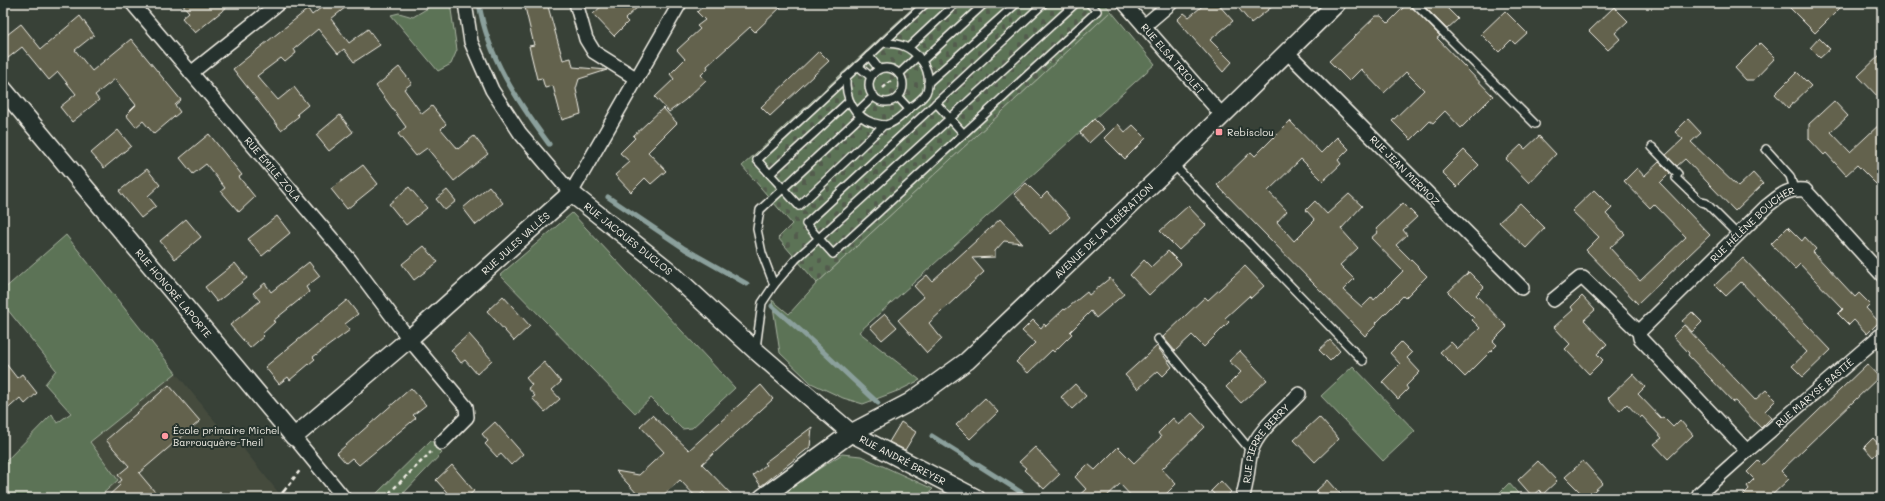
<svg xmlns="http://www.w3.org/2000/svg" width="1885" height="501" viewBox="0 0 1885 501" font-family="Mali,sans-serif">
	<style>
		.built { fill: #454b3e }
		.grass { fill: #5c7357; stroke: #a8b2a0 }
		.cemetery { fill: url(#cemetery-stones); stroke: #a8b2a0 }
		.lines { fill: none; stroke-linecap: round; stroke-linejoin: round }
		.stream { stroke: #8ba09c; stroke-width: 5 }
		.building { fill: #63624d; stroke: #f4f1e8 }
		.service-casing { stroke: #f4f1e8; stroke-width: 10 }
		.minor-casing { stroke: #f4f1e8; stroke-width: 16 }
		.tertiary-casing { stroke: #f4f1e8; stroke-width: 20 }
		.path { stroke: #f4f1e8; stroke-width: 2.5; stroke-dasharray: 4 3; stroke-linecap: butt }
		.service { stroke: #26332d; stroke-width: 7 }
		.minor { stroke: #26332d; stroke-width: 13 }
		.tertiary { stroke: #26332d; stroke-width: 17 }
		.poi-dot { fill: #ff9aa2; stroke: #26332d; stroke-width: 1.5 }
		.labels { text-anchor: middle; stroke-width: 4; stroke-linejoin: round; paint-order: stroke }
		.street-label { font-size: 10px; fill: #f4f1e8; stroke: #26332d }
		.poi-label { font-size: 10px; fill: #f4f1e8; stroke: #26332d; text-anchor: start }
	</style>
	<defs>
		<pattern id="cemetery-stones" width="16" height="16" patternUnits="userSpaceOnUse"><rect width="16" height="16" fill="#5c7357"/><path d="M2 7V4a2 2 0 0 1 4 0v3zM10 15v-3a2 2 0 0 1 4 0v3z" fill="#525b4e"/></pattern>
	</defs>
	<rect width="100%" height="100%" fill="#384137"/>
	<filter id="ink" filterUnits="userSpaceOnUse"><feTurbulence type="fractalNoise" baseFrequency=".025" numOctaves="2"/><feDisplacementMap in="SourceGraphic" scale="8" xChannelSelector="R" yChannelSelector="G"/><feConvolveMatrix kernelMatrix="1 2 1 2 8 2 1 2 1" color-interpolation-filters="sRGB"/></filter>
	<g filter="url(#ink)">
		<polygon class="built" points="176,373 223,431 229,431 278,492 272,498 98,498 118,480 90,442"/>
		<g class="grass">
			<polygon points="431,3 450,3 457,50 451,64 438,71 391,15 399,13 413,17 428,8"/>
			<polygon points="1111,11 1155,64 859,332 920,380 900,390 863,404 843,398 811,383 780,353 772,300 789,314 817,283"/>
			<polygon points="572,213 735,388 692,428 682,429 651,398 635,413 500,275"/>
			<polygon points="66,235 176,373 90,442 118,480 98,498 3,498 3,464 52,414 57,423 71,413 45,384 56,370 3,304 3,290"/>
			<polygon points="1353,366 1415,431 1383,461 1321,396"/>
			<polygon points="431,440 442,453 399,498 372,498"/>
			<polygon points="842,454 861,456 933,489 924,498 774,498"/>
			<polygon points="1509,483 1522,498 1494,498"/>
		</g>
		<polygon class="cemetery" points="918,3 1104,3 1111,11 817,283 778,238 792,224 742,166"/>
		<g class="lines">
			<g class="stream">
				<path d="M479,3c8,53 39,99 70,141"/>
				<polyline points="608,197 685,249 747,284"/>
				<polyline points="772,306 802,332 878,403"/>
				<polyline points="932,436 1030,498"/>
			</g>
		</g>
		<g class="building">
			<polygon points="181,3 232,3 195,33 182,18 189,12"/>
			<polygon points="327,3 351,3 331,19 349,43 368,29 380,45 354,62 344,49 338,54 318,29 294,49 296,53 285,62 281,58 257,76 278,100 294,87 308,105 297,114 299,116 281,130 233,69 308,9 312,15"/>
			<polygon points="524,3 547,3 563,60 571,58 573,67 607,70 579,79 576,89 581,114 562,120 553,86 545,88 542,78 537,79 529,46 534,45"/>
			<polygon points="605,3 642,3 625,19 628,22 614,36 593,14"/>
			<polygon points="707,3 785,3 755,32 750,27 707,66 708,68 701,75 706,80 685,100 669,112 655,97 674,79 670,74 685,59 677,50 700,29 697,26 705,20 697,12"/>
			<polygon points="1206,3 1217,3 1233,21 1210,40 1232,62 1223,72 1177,20 1184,13 1189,17"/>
			<polygon points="1234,3 1277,3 1251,23"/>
			<polygon points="1408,3 1440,36 1437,38 1493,96 1461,128 1445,111 1433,123 1430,121 1411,140 1392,121 1424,90 1406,72 1384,93 1361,69 1349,81 1329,61 1376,16 1381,16 1388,23"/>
			<polygon points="1421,3 1442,3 1458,19 1447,29"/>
			<polygon points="1785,3 1845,3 1815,33"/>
			<polygon points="1614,7 1628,21 1615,33 1620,39 1608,50 1589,31"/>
			<polygon points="1505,11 1527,33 1515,44 1511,40 1499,52 1481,34"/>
			<polygon points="80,16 94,35 75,50 92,71 131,39 181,100 175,105 180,112 154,134 143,121 136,127 126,115 136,105 115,79 95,95 99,100 72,122 60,107 76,94 58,72 49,80 22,47 3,62 3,38 21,24 41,49"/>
			<polygon points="1819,38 1830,49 1820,58 1810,48"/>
			<polygon points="1760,43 1775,58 1754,80 1746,80 1735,68"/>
			<polygon points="819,51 829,61 770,116 761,107"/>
			<polygon points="1882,53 1882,101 1858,76"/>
			<polygon points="399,67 412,83 404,89 422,114 432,106 446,124 441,129 458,149 474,136 488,154 454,181 427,148 416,156 398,134 406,127 376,86"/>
			<polygon points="1797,72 1811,86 1788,108 1775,94"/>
			<polygon points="1834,101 1848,116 1831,132 1850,152 1882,122 1882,190 1857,165 1846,175 1826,153 1824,155 1809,139 1809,124"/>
			<polygon points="663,108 677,123 648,152 666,171 651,184 645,178 631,192 615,175 630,162 620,153 635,138 633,136"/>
			<polygon points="340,115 353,132 329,151 316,135"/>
			<polygon points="1094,119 1104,129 1089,143 1080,133"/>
			<polygon points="1688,119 1701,133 1691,142 1738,187 1753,173 1763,184 1735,211 1685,159 1677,166 1666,155 1683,139 1675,132"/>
			<polygon points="1290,121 1321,153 1337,137 1349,149 1338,160 1341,164 1323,181 1301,159 1268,191 1287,211 1277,222 1294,241 1315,220 1306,210 1315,201 1327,214 1349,194 1362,206 1341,229 1358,248 1340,265 1354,279 1343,290 1362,307 1372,297 1374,300 1403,271 1371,238 1378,232 1376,229 1403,203 1417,217 1403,230 1407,235 1396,245 1427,276 1405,298 1403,296 1376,323 1377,324 1365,336 1217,185 1251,152 1255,156"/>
			<polygon points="1118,124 1125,132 1133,125 1146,138 1125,159 1104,138"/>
			<polygon points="118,130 131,146 104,168 91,153"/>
			<polygon points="209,134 242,175 239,177 255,197 239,212 221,191 225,188 206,164 193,174 180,158"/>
			<polygon points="1539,136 1556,154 1529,183 1506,159 1521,145 1525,149"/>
			<polygon points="1464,150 1479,165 1457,187 1442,172"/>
			<polygon points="1659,162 1670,173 1660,183 1710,235 1638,304 1586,250 1599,237 1572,211 1594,190 1612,208 1606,214 1625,234 1610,248 1640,281 1686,237 1654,204 1650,208 1624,181 1637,168 1644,176"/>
			<polygon points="363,165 378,184 347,209 331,189"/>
			<polygon points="147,169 160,185 148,196 156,206 141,218 119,191"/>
			<polygon points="1026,183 1041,198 1047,192 1070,217 1051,234 1014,194"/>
			<polygon points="489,186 503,203 476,225 463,208"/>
			<polygon points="409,187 427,208 406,225 389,204"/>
			<polygon points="447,190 456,201 445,210 436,199"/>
			<polygon points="1520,203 1545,228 1526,248 1499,222"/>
			<polygon points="1188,206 1206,225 1179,250 1160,231"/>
			<polygon points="277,216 290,233 262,256 248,239"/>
			<polygon points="186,219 201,237 175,259 160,241"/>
			<polygon points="1000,219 1022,243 1004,241 995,251 995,257 972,258 984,272 929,323 942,339 927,353 898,320 924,297 914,286 927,275 932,281"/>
			<polygon points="1788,227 1802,241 1805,237 1816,249 1813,252 1855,297 1859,293 1870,304 1866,308 1879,322 1867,334 1854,320 1849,325 1838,314 1843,309 1813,278 1800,264 1795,269 1771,244"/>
			<polygon points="424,246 438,262 414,280 402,264"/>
			<polygon points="1168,251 1181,264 1149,295 1130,275 1144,260 1151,267"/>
			<polygon points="1743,258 1831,350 1803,377 1792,366 1807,352 1741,282 1726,296 1715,285"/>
			<polygon points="309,262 320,276 306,287 309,292 273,321 275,322 262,334 264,336 250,348 230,325 260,301 253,293 265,283 271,292"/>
			<polygon points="235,263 247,278 217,302 205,287"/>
			<polygon points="1245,266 1264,286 1251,298 1249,296 1225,318 1229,322 1204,347 1192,335 1175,351 1163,337 1205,297 1208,300"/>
			<polygon points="1469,272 1484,287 1476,295 1507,327 1493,341 1497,345 1465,377 1440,352 1451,342 1458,349 1480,328 1472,320 1474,318 1448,292"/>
			<polygon points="1110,278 1124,294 1096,318 1091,311 1070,332 1072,334 1054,352 1052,350 1028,373 1016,362 1035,343 1022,331 1033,320 1041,328 1044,324 1046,326 1064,309 1065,310 1087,292 1089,295"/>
			<polygon points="503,296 530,326 514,341 487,311"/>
			<polygon points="1582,296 1595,310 1584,320 1607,344 1597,354 1603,360 1589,374 1565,349 1570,344 1554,327 1573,310 1571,307"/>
			<polygon points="347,300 358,314 345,324 350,330 313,357 315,359 290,380 288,377 279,384 265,367"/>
			<polygon points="1692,312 1702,322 1692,332 1682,321"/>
			<polygon points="885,314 897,327 882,340 870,327"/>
			<polygon points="1684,325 1755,400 1766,390 1776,400 1765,411 1771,418 1761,428 1735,401 1733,402 1688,355 1689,353 1673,336"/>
			<polygon points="469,334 492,360 477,374 465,360 461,363 451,350"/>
			<polygon points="1330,340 1340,351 1330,361 1319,350"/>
			<polygon points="1401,342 1412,353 1407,358 1420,372 1406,386 1408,389 1398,399 1382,382 1400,364 1390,353"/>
			<polygon points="1157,346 1172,367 1163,376 1158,371 1138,389 1125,375"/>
			<polygon points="1240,351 1267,380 1241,403 1226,387 1241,372 1229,361"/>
			<polygon points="3,360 17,378 22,374 37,393 25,404 20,398 3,413"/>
			<polygon points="544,362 561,382 552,390 560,399 545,412 532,398 535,396 528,388 532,385 526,378"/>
			<polygon points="1867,364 1879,377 1781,471 1789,479 1769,498 1740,498 1749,489 1747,486 1754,479 1747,472 1758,461 1762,465"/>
			<polygon points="1633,374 1645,387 1638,394 1661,418 1663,417 1673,427 1680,420 1693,435 1668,459 1654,444 1662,438 1642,416 1640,418 1627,404 1620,411 1608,398"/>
			<polygon points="1075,384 1086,396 1072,409 1061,397"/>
			<polygon points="169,385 200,421 139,473 160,498 106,498 120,485 118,483 122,480 118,475 129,466 106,440"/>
			<polygon points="761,385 773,399 702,464 735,498 708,498 703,492 697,498 680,480 660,498 641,498 616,471 639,475 664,452 640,426 652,415 689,450"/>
			<polygon points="411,388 426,405 413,415 416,418 359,465 352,458 346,463 337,453"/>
			<polygon points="985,398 998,412 970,439 956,425"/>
			<polygon points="1192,413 1205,427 1162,469 1176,484 1162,498 1133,498 1120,484 1105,498 1076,498 1086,489 1075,477 1088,464 1095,470 1118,447 1134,463 1161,437 1158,433 1173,418 1179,425"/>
			<polygon points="1319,417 1339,439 1315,462 1294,440"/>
			<polygon points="495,422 523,454 511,465 501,454 497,457 485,444 488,441 482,434"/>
			<polygon points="901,422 916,432 905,450 889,442"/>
			<polygon points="812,427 810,447 761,486 753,475 766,465 764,463"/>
			<polygon points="1873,438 1882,448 1873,457 1864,447"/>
			<polygon points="1035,447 1060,474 1044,489 1024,470 1026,468 1019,462"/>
			<polygon points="1538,461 1557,481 1543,494 1539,490 1532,496 1518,480"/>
			<polygon points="1583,461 1603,483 1586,498 1565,477"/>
			<polygon points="452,465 474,491 466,498 452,498 436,480"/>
			<polygon points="1328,480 1344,498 1323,498 1316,491"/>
			<polygon points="1221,481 1231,492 1225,498 1218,498 1211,491"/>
		</g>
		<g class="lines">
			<defs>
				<g id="service">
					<polyline points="1044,3 806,224 833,254 1097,11 1089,3"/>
					<polyline points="1414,3 1535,124"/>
					<polyline points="909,47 956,3"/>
					<polyline points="869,56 879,69"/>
					<polyline points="922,61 985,3"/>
					<polyline points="858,66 871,77"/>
					<circle cx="886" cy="85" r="17"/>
					<polyline points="899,74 918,56"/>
					<path d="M846,77c-1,20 7,40 28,46 4,1 8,2 12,2 9,-2 15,-9 22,-15 5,-5 15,-11 18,-17 5,-11 2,-25 -6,-34 -10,-13 -21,-16 -37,-16"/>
					<polyline points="928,83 1017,3"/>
					<polyline points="898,97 909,109"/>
					<polyline points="936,103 963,133"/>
					<polyline points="857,112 874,96"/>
					<polyline points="861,116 760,210 757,229 762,253 774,285 796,259 1076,3"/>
					<polyline points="884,125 799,206 757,160 926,3"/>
					<polyline points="1652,147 1678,174 1676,178 1701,202 1706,203 1738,235"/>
					<polyline points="1766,149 1790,176 1794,189"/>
					<polyline points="1173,164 1363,361"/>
					<polyline points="770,174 849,101"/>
					<polyline points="1158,339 1251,451"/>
					<polyline points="756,348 762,303 774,285"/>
				</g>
				<g id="minor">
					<path id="s1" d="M132,3l218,257 59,79 57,68 1,10 -26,26"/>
					<polyline points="465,3 471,42 492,90 520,133 571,193 680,3"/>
					<polyline points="576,3 586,39 594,52 637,79"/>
					<path id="s2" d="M1124,3l98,112"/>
					<polyline points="1144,26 1171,3"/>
					<path id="s3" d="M1287,52l235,236"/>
					<polyline points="191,73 279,3"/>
					<polyline points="1553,300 1580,278 1583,278 1639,332"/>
					<polyline points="294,437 344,498"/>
					<path id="s4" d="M1747,451l135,-117"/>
					<path id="s5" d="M1242,498c6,-15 5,-31 9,-46 5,-20 34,-43 48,-58"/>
					<path id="s6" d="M1698,498l1,-4 48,-43 -107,-113 -1,-6 128,-126c13,-10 20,-18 38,-16l77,85"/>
				</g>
				<g id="tertiary">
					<path id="s7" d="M3,89l291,348 115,-98 162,-146 97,77 88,81 95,82 125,65"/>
					<path id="s8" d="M762,498l89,-65 59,-31 57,-41 206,-197 164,-161"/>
				</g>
			</defs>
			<use href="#service" class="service-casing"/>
			<use href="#minor" class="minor-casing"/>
			<use href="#tertiary" class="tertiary-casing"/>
			<g class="path">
				<polyline points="883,88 891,81"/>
				<polyline points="284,491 301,469"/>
				<polyline points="277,498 284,491 290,498"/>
				<polyline points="384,498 431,452"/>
			</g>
			<use href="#service" class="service"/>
			<use href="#minor" class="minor"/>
			<use href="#tertiary" class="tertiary"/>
		</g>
	</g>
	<g class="poi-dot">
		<rect x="1215" y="128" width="8" height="8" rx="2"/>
		<circle cx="165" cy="436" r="4"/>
	</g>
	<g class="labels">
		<g class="street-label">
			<text dy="4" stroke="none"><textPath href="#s2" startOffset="74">RUE ELSA TRIOLET</textPath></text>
			<text dy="4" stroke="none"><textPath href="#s1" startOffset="218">RUE ÉMILE ZOLA</textPath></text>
			<text dy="4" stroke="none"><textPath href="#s3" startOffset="167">RUE JEAN MERMOZ</textPath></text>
			<text dy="4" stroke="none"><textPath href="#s6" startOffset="387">RUE HÉLÈNE BOUCHER</textPath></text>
			<text dy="4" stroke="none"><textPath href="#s8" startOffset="436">AVENUE DE LA LIBÉRATION</textPath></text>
			<text dy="4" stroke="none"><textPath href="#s7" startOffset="896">RUE JACQUES DUCLOS</textPath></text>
			<text dy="4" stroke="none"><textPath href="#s7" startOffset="748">RUE JULES VALLÈS</textPath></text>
			<text dy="4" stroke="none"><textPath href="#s7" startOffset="266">RUE HONORÉ LAPORTE</textPath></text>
			<text dy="4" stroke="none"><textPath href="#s4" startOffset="89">RUE MARYSE BASTIÉ</textPath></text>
			<text dy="4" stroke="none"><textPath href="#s5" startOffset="61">RUE PIERRE BERRY</textPath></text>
			<text dy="4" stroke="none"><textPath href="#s7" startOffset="1250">RUE ANDRÉ BREYER</textPath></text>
		</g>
		<g class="poi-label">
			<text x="1227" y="136">Rebisclou</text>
			<text x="173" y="434">École primaire Michel<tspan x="173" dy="12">Barrouquère-Theil</tspan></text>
		</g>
	</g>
	<rect width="1885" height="501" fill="none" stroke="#26332d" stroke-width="16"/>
	<rect x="8" y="8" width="1869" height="485" fill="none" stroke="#f4f1e8" stroke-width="1.5" filter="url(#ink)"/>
</svg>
